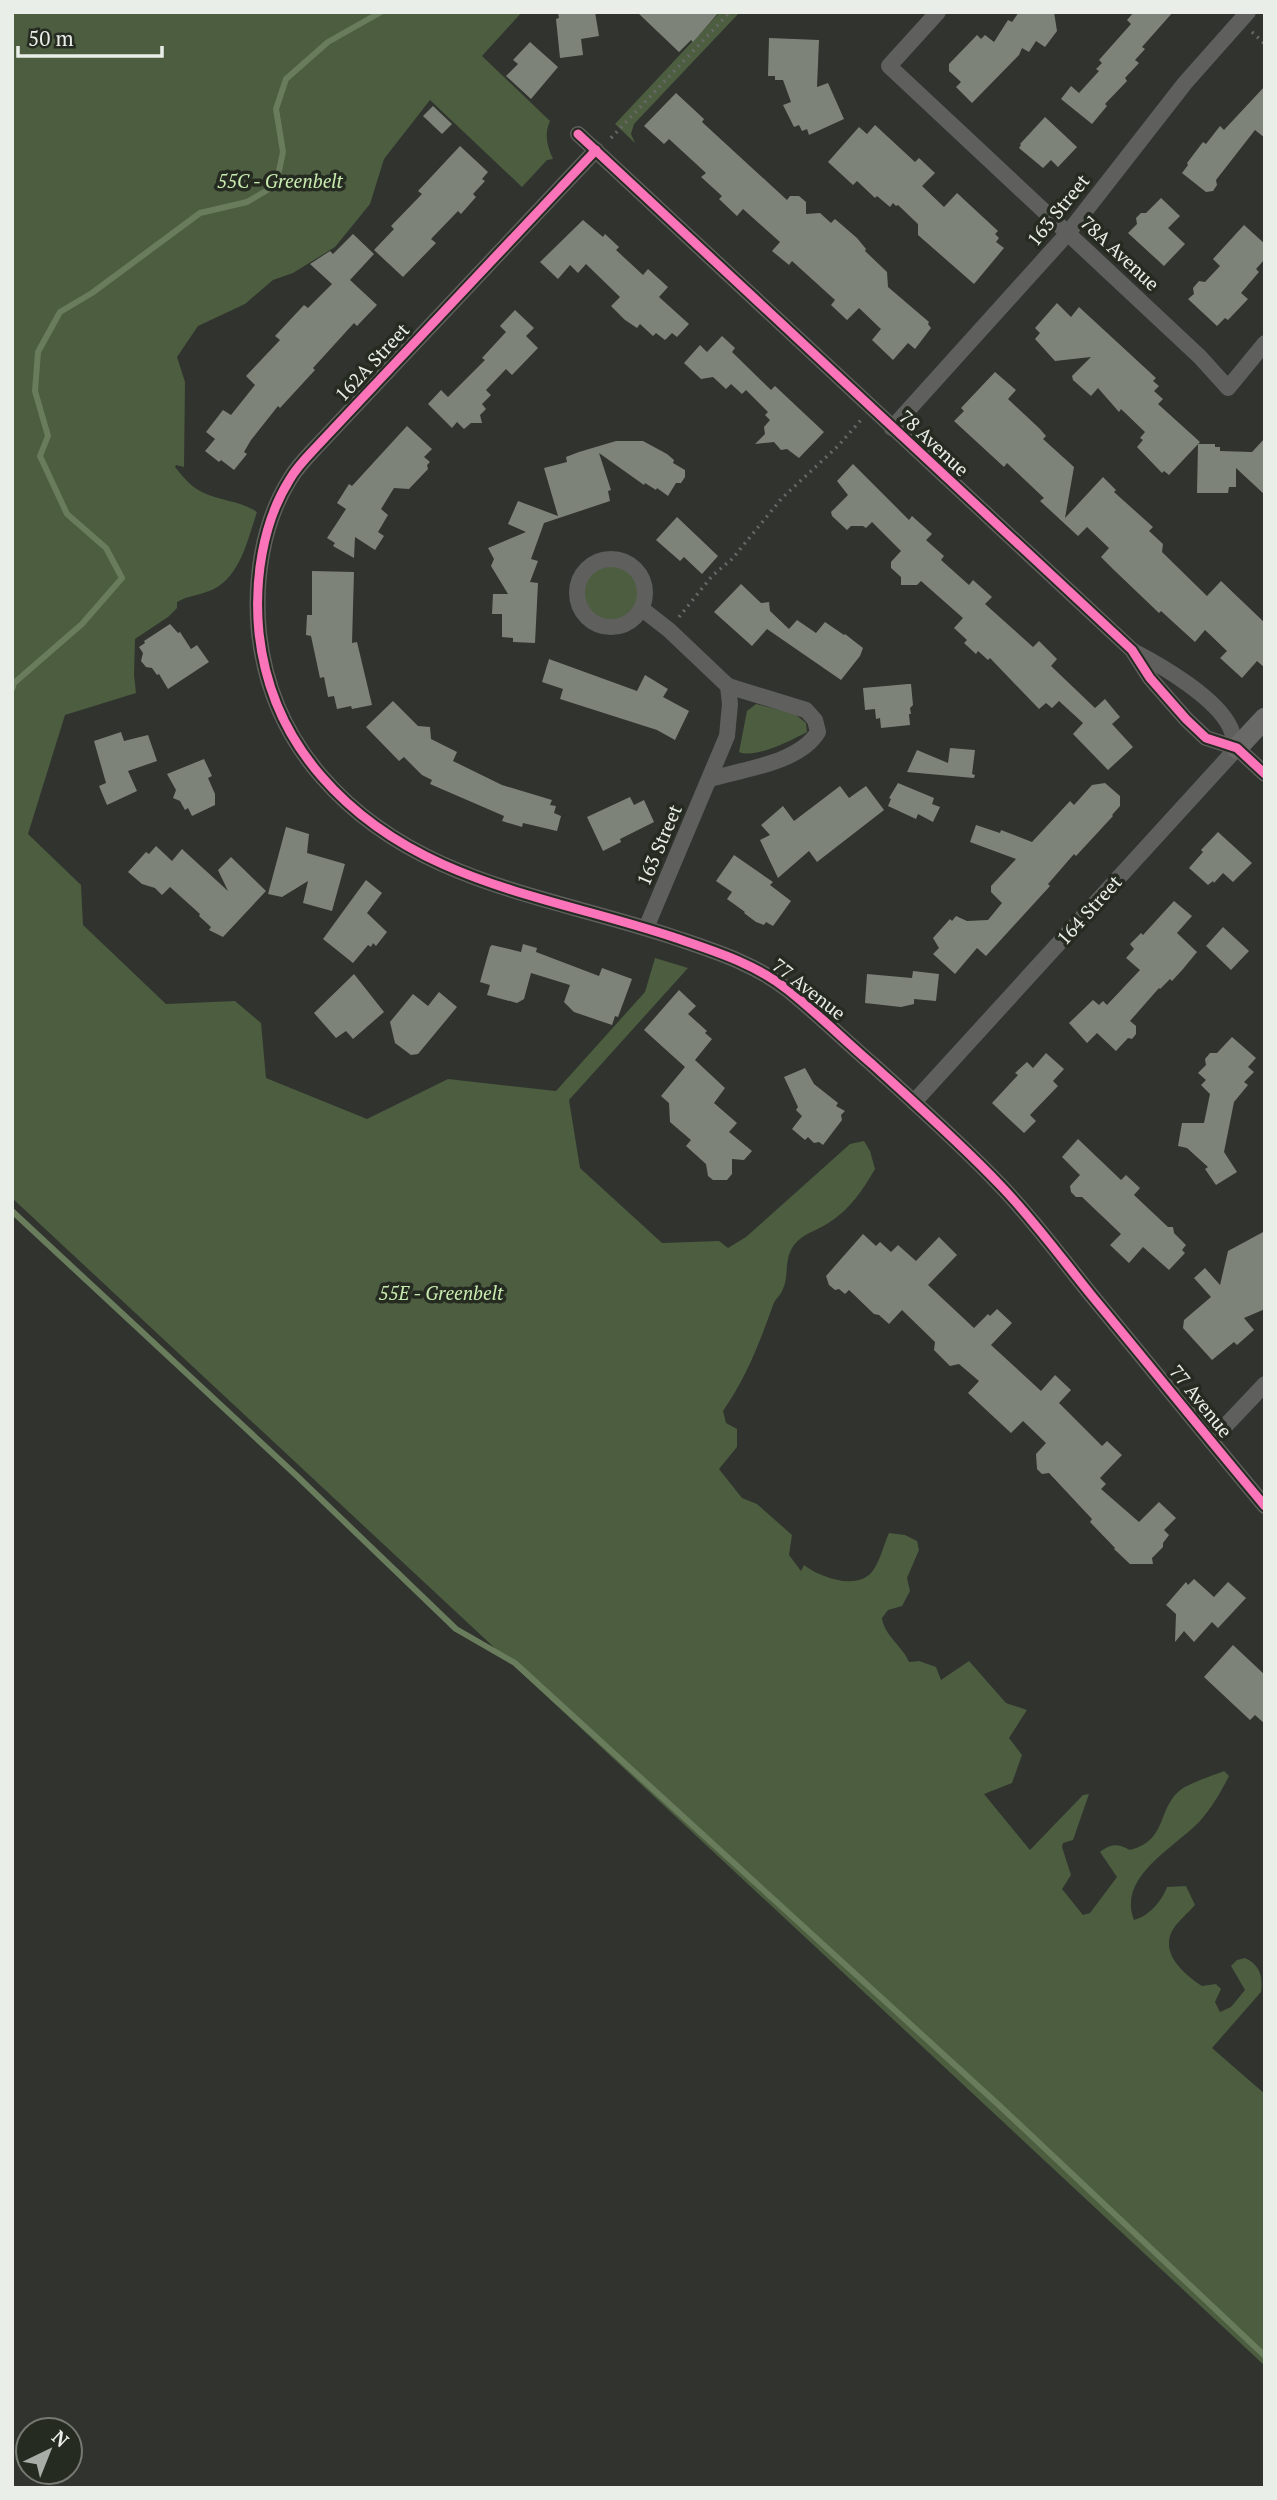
<svg xmlns="http://www.w3.org/2000/svg" width="1277" height="2500" viewBox="0 0 1277 2500" font-family="'PT Serif',serif">
	<style>
		.green { fill: #4c5d40 }
		.lines { fill: none; stroke-linecap: round; stroke-linejoin: round }
		.stream { stroke: #697c5c; stroke-width: 6 }
		.building { fill: #7e837a }
		.path { stroke: #686967; stroke-width: 3.5; stroke-dasharray: 2 5; stroke-linecap: butt }
		.street { stroke: #5f605e; stroke-width: 16 }
		.secondary { stroke: #696a68; stroke-width: 21 }
		.cycleway-casing { stroke: #262b22; stroke-width: 13 }
		.cycleway { stroke: #fb73b8; stroke-width: 9 }
		.labels { text-anchor: middle; stroke-width: 7; stroke-linejoin: round; paint-order: stroke }
		.park-label { font-size: 19px; font-style: italic; fill: #c8ebb0; stroke: #262b22 }
		.street-label { font-size: 19px; fill: #eaeee8; stroke: #262b22 }
	</style>
	<rect width="100%" height="100%" fill="#30332e"/>
	<g class="green">
		<path d="M12,12h510l-40,44 68,65c-6,13 -3,25 3,38l-6,1 -25,27 -92,-87 -46,59 -14,45 -35,43 -42,26 -20,7 -28,24 -47,22 -21,31 8,25 -1,85 -8,-2 -1,2c8,10 17,21 29,26 17,8 37,8 53,19 -9,26 -16,63 -43,77 -12,6 -25,6 -37,13v6l-9,9 -33,22 -1,36 2,18 -71,22 -37,119 53,51 2,40 83,79 69,-3 26,22 5,55 101,41 81,-40 108,12 89,-99 10,-34 33,10 -119,132 11,68 82,75 57,-2 9,7 18,-11 104,-93 14,-3 6,10 5,18c-12,21 -25,40 -45,53 -11,8 -27,11 -36,23 -11,15 -4,31 -12,46 -2,5 -7,8 -9,14 -13,37 -27,73 -50,106l3,12 11,6v18l-18,22 23,29 15,6 35,31 -3,20 12,16 3,-6c17,13 56,27 70,4 7,-11 10,-25 15,-36l16,2 12,6 2,9 -12,28 3,13 -8,15 -14,4 -6,8c2,17 21,29 27,44l10,-1 17,6 5,13 28,-19 37,42 21,7 -18,28 13,17 -10,28 -28,11 46,56 53,-55 6,-1 -16,46 -10,3 -1,4 9,28 -9,14 21,26 7,-2 27,-36 -17,-25c12,-9 18,-8 30,-2 37,-10 27,-38 48,-58 8,-8 34,-16 46,-21l5,5c-8,16 -18,33 -30,46 -25,26 -82,55 -65,98 15,-4 28,-19 33,-33l19,-1 9,19c-7,8 -18,17 -23,26 -12,24 14,44 30,55l14,-2 5,5 -6,13 5,10 11,-5 14,-17 -14,-24 6,-6 8,-2c15,7 18,18 16,34l-49,56 53,46v272l-1253,-1168z"/>
		<polygon points="720,12 740,12 634,124 631,134 635,143 615,124"/>
		<circle cx="611" cy="593" r="29"/>
		<path d="M756,704l39,10 11,9 1,9c-15,8 -51,27 -68,20l8,-41z"/>
	</g>
	<g class="lines">
		<g class="stream">
			<polyline points="12,689 14,683 82,624 122,578 106,548 67,514 40,456 48,436 35,391 38,352 60,312 92,293 200,213 247,202 276,185 283,152 276,109 286,79 328,42 381,12"/>
			<polyline points="12,1211 298,1477 456,1629 515,1663 1002,2108 1265,2356"/>
		</g>
	</g>
	<g class="building">
		<polygon points="558,12 595,12 599,36 581,39 583,55 560,58 556,19 559,18"/>
		<polygon points="637,12 719,12 693,42 691,40 679,52"/>
		<polygon points="1019,12 1054,12 1057,31 1045,47 1036,41 1029,52 1022,48 1019,55 972,103 956,87 961,82 949,71 949,64 977,35 981,39 985,35 994,42 1008,20 1012,22"/>
		<polygon points="1134,12 1173,12 1142,47 1145,49 1135,60 1139,63 1125,78 1127,81 1105,104 1107,106 1092,124 1061,99 1071,86 1079,93 1099,71 1096,69 1102,63 1099,60 1131,24 1127,20"/>
		<polygon points="769,38 819,40 817,87 828,83 844,119 809,135 807,129 802,131 799,125 794,127 783,105 791,102 783,80 775,80 775,76 768,76"/>
		<polygon points="530,42 558,67 531,99 506,76 518,64 513,60"/>
		<polygon points="1265,86 1265,138 1255,130 1216,180 1217,185 1213,191 1206,192 1182,173 1188,165 1187,163 1203,142 1206,144 1220,126 1224,130"/>
		<polygon points="676,93 704,119 702,122 787,200 790,196 799,196 806,202 806,214 820,213 831,223 835,219 857,238 866,249 865,251 887,272 888,287 929,322 928,324 931,328 915,349 908,343 893,360 872,340 881,329 859,308 847,320 831,305 835,300 792,261 789,265 772,251 780,242 743,209 737,216 719,199 722,196 701,177 706,173 669,139 664,144 644,126"/>
		<polygon points="433,106 452,124 442,134 423,116"/>
		<polygon points="1045,117 1077,147 1058,167 1051,160 1043,168 1019,148 1021,145 1020,144"/>
		<polygon points="875,125 915,162 919,158 935,173 922,186 944,207 957,193 998,231 995,234 999,238 996,242 1004,248 974,284 918,235 918,224 898,205 896,206 893,203 890,207 877,196 875,198 857,181 853,185 828,162 859,127 867,134"/>
		<polygon points="460,146 488,172 482,179 485,181 473,194 476,197 461,214 458,211 431,239 436,243 403,277 374,250 394,229 391,226 422,194 418,191"/>
		<polygon points="1161,198 1180,216 1168,228 1185,244 1164,266 1128,233 1137,224 1136,218 1141,213 1146,213"/>
		<polygon points="583,220 603,237 605,234 619,247 616,250 643,275 648,269 668,287 659,297 689,324 677,337 672,333 665,340 656,333 653,336 640,324 637,328 625,320 611,306 620,297 586,264 578,273 570,265 558,279 540,262"/>
		<polygon points="1244,225 1265,244 1265,259 1256,269 1259,272 1241,293 1248,299 1228,320 1225,318 1217,326 1188,299 1194,294 1193,288 1199,281 1205,282 1220,266 1213,259"/>
		<polygon points="353,234 374,254 350,280 377,305 357,326 354,323 313,368 315,370 280,408 278,406 251,440 244,452 247,454 234,470 221,460 219,462 205,451 215,439 206,432 223,410 231,415 255,385 246,376 280,340 275,336 304,305 308,308 332,284 310,264 330,251 333,254"/>
		<polygon points="1057,303 1071,317 1079,307 1156,378 1153,381 1159,386 1154,391 1163,399 1158,404 1200,442 1169,475 1164,471 1162,473 1137,447 1143,440 1140,438 1145,432 1121,409 1119,412 1098,388 1091,396 1073,380 1072,376 1091,357 1055,361 1035,339 1040,333 1035,328"/>
		<polygon points="515,310 534,328 526,336 538,348 512,375 506,369 486,390 491,395 482,404 486,409 480,415 482,423 471,423 464,429 457,422 452,428 428,404 441,390 448,397 485,360 482,358 506,332 500,326"/>
		<polygon points="722,336 735,348 732,352 771,390 775,386 824,432 799,458 787,449 781,450 774,442 755,444 765,434 764,427 770,420 765,415 768,412 746,390 742,394 731,384 726,389 713,377 701,379 684,363 700,345 707,352"/>
		<polygon points="995,372 1016,390 1008,399 1040,429 1046,436 1043,439 1074,467 1065,518 1103,477 1116,490 1114,492 1153,527 1149,531 1163,544 1162,552 1207,596 1221,581 1265,623 1265,668 1257,661 1242,678 1220,658 1227,651 1205,630 1195,642 1161,611 1159,613 1115,571 1101,557 1109,548 1087,527 1078,536 1040,501 1044,498 1007,463 1004,467 954,421 964,411 961,408"/>
		<polygon points="407,426 432,449 424,457 430,462 427,465 428,469 409,489 394,488 381,509 388,515 378,532 384,536 375,550 355,537 354,558 333,546 335,543 327,538 346,509 337,503 349,484 352,486"/>
		<polygon points="1265,438 1265,495 1236,468 1236,487 1229,487 1228,493 1197,493 1198,444 1215,444 1215,447 1220,447 1220,451 1252,452"/>
		<polygon points="616,441 643,441 667,454 674,460 673,463 685,470 685,477 681,483 676,483 668,496 657,488 656,490 645,483 644,485 599,453 611,490 608,491 610,501 544,523 531,559 538,561 530,582 538,583 535,643 513,642 513,638 502,637 502,614 492,614 493,594 508,594 491,566 494,559 488,548 526,532 508,524 518,501 558,516 544,468 567,462 566,457 579,452"/>
		<polygon points="853,464 909,520 912,516 932,534 926,540 944,556 941,560 969,585 973,580 992,597 985,604 1033,647 1039,641 1057,659 1051,666 1095,708 1105,699 1120,717 1112,724 1133,747 1108,770 1073,734 1083,723 1059,701 1052,708 1046,703 1039,709 990,658 988,660 978,651 976,654 964,643 967,640 954,628 963,618 921,581 917,585 901,585 901,577 891,568 891,562 901,551 872,522 866,528 863,526 851,526 847,530 832,516 831,512 848,495 837,481"/>
		<polygon points="677,517 718,556 702,574 684,557 680,561 656,540"/>
		<polygon points="312,571 354,572 352,643 357,642 372,705 352,709 351,706 337,709 334,696 328,697 324,677 320,678 311,636 306,635 307,615 312,615"/>
		<polygon points="741,584 761,603 769,602 770,611 789,629 797,620 816,633 825,622 844,635 845,634 863,648 860,656 841,680 767,629 752,646 714,612"/>
		<polygon points="170,624 178,633 180,632 191,649 197,645 209,662 168,689 159,674 157,675 152,668 146,667 141,661 143,653 139,647 145,643 144,641"/>
		<polygon points="549,659 637,691 645,675 668,689 663,697 689,711 675,740 657,730 560,699 563,689 542,682"/>
		<polygon points="908,684 911,684 913,705 910,708 911,714 909,714 910,725 881,728 880,718 876,719 875,709 865,710 863,688"/>
		<polygon points="393,701 418,726 430,727 431,739 457,752 453,761 502,785 552,800 550,805 556,806 554,813 561,816 557,831 523,823 522,827 502,821 504,816 430,784 432,780 422,775 404,757 399,761 366,727"/>
		<polygon points="121,732 124,741 148,735 157,761 128,771 137,791 107,805 99,786 106,783 94,741"/>
		<polygon points="950,748 975,750 972,774 975,775 974,778 907,772 917,750 948,763"/>
		<polygon points="204,759 212,776 208,778 215,794 215,805 192,816 188,808 185,810 180,801 173,798 176,790 167,774"/>
		<polygon points="898,783 934,798 932,804 940,807 933,822 918,814 916,819 888,806 891,799 889,798"/>
		<polygon points="1105,783 1120,796 1120,806 1112,815 1113,816 1076,856 1074,854 1048,884 1050,886 986,956 977,948 955,974 933,954 939,948 933,938 950,919 952,921 956,916 967,921 988,920 1002,903 991,892 991,886 1016,859 970,842 976,825 1000,833 1001,830 1032,842 1070,801 1074,805 1092,785"/>
		<polygon points="840,786 849,798 866,786 884,810 817,862 809,851 778,878 760,840 770,835 761,825 783,806 794,821"/>
		<polygon points="630,797 634,805 644,800 654,822 620,839 621,842 603,851 587,817"/>
		<polygon points="286,827 309,834 307,853 345,864 332,911 303,903 308,881 282,897 268,894"/>
		<polygon points="1218,832 1252,863 1233,882 1223,873 1214,883 1213,881 1208,885 1189,868 1203,852 1201,850"/>
		<polygon points="156,846 172,861 182,849 228,891 218,870 231,857 266,891 223,937 209,930 211,927 199,916 200,914 170,887 162,895 155,888 142,884 128,872 146,852 149,854"/>
		<polygon points="734,855 773,882 770,885 791,901 773,926 766,922 764,925 756,922 744,913 745,912 727,899 732,892 716,881"/>
		<polygon points="366,880 382,893 367,913 387,932 376,946 373,943 371,947 368,945 353,963 323,939"/>
		<polygon points="1174,901 1192,916 1177,933 1197,952 1183,969 1172,981 1170,979 1160,989 1159,988 1130,1021 1136,1026 1136,1034 1132,1039 1128,1038 1116,1051 1097,1033 1087,1043 1069,1023 1093,1000 1099,1005 1103,1001 1107,1005 1140,970 1126,958 1134,949 1130,944 1141,933 1143,935"/>
		<polygon points="1223,927 1249,951 1231,970 1206,946"/>
		<polygon points="523,944 537,948 536,952 599,976 602,968 632,979 618,1017 615,1016 612,1025 574,1012 564,1002 570,985 531,973 524,999 517,1003 487,995 490,985 480,982 490,947 492,945 521,952"/>
		<polygon points="913,971 939,974 936,1001 914,999 914,1004 901,1007 865,1003 867,974 912,978"/>
		<polygon points="354,974 384,1012 353,1039 346,1031 336,1038 314,1013"/>
		<polygon points="679,990 696,1006 688,1014 707,1031 705,1033 712,1039 695,1060 725,1088 714,1103 737,1123 729,1132 752,1151 744,1160 732,1159 732,1174 727,1180 713,1180 708,1176 706,1164 686,1146 691,1140 670,1122 669,1103 661,1096 685,1067 644,1030"/>
		<polygon points="439,992 457,1007 418,1054 411,1055 395,1043 390,1022 413,994 428,1006"/>
		<polygon points="1232,1037 1256,1058 1248,1067 1254,1072 1244,1082 1248,1085 1234,1102 1224,1152 1237,1172 1216,1185 1205,1169 1208,1167 1187,1148 1178,1146 1182,1123 1204,1123 1210,1094 1201,1085 1206,1080 1198,1073 1206,1065 1205,1059 1210,1053 1217,1053"/>
		<polygon points="1046,1053 1064,1069 1053,1081 1058,1086 1030,1115 1036,1121 1024,1133 992,1103 1018,1075 1015,1073 1027,1062 1033,1068"/>
		<polygon points="805,1068 814,1084 838,1103 836,1106 845,1111 841,1115 842,1120 823,1145 819,1142 814,1143 808,1137 805,1140 792,1129 802,1116 796,1110 798,1107 784,1077"/>
		<polygon points="1078,1139 1121,1180 1126,1175 1140,1188 1134,1195 1168,1227 1173,1227 1174,1233 1186,1245 1182,1250 1185,1253 1169,1270 1143,1247 1129,1263 1110,1245 1121,1234 1082,1197 1076,1197 1071,1192 1070,1186 1080,1175 1062,1157"/>
		<polygon points="1265,1231 1265,1309 1244,1318 1254,1330 1237,1345 1234,1342 1212,1360 1183,1328 1184,1320 1211,1297 1194,1278 1205,1268 1220,1285 1228,1251"/>
		<polygon points="863,1234 876,1246 880,1242 891,1252 898,1245 916,1261 939,1237 957,1255 928,1285 974,1328 988,1314 990,1316 997,1309 1012,1323 991,1345 1041,1391 1055,1375 1071,1390 1059,1403 1102,1446 1107,1441 1122,1455 1100,1478 1106,1484 1101,1489 1139,1522 1159,1502 1176,1518 1164,1530 1169,1535 1163,1543 1163,1547 1152,1558 1153,1564 1130,1564 1114,1549 1115,1548 1090,1522 1092,1519 1049,1473 1042,1474 1037,1469 1036,1454 1046,1443 1023,1421 1011,1433 968,1393 979,1381 959,1364 950,1366 934,1350 935,1342 902,1310 889,1324 879,1315 874,1314 849,1290 845,1294 839,1289 835,1290 829,1285 826,1276"/>
		<polygon points="1194,1579 1214,1597 1228,1582 1246,1598 1218,1628 1212,1622 1194,1642 1184,1631 1175,1642 1176,1614 1166,1605 1186,1582 1188,1585"/>
		<polygon points="1233,1645 1265,1675 1265,1724 1255,1715 1250,1720 1204,1677"/>
	</g>
	<g class="lines">
		<g class="path">
			<polyline points="1252,32 1265,44"/>
			<polyline points="611,138 730,12"/>
			<polyline points="679,617 712,576 732,559 782,498 838,446 861,420"/>
		</g>
		<g class="street">
			<polyline points="938,12 889,66 1200,357 1228,388 1265,343"/>
			<polyline points="578,134 1132,650 1150,678 1186,719 1206,738 1237,748 1265,774"/>
			<path d="M596,150l-275,292c-11,12 -23,23 -31,37 -28,44 -36,103 -31,154 6,54 27,103 63,144 92,106 225,118 351,160 41,14 81,26 115,53 29,23 56,50 84,74 44,40 88,79 128,121 33,34 62,74 92,111 58,70 115,141 173,210"/>
			<polyline points="892,428 1068,233 1185,83 1248,12"/>
			<circle cx="611" cy="593" r="34"/>
			<polyline points="642,609 669,630 728,686 730,704 727,736 646,928"/>
			<path d="M1135,652c29,15 81,46 95,75 3,7 5,14 7,21"/>
			<path d="M710,779c34,-10 89,-16 108,-47l-3,-12 -9,-10 -78,-24"/>
			<polyline points="914,1102 1237,748"/>
			<polyline points="1211,1441 1265,1384"/>
		</g>
		<polyline class="secondary" points="1237,748 1265,718"/>
		<defs>
			<g id="cycleway">
				<polyline points="578,134 1132,650 1150,678 1186,719 1206,738 1237,748 1265,774"/>
				<path d="M596,150l-275,292c-11,12 -23,23 -31,37 -28,44 -36,103 -31,154 6,54 27,103 63,144 92,106 225,118 351,160 41,14 81,26 115,53 29,23 56,50 84,74 44,40 88,79 128,121 33,34 62,74 92,111 58,70 115,141 173,210"/>
			</g>
		</defs>
		<use href="#cycleway" class="cycleway-casing"/>
		<use href="#cycleway" class="cycleway"/>
	</g>
	<g class="labels">
		<g class="park-label">
			<text x="280" y="188">55C - Greenbelt</text>
			<text x="441" y="1300">55E - Greenbelt</text>
		</g>
		<g class="street-label">
			<text transform="translate(1058 210) rotate(-51)" y="7">163 Street</text>
			<text transform="translate(1120 253) rotate(43)" y="7">78A Avenue</text>
			<text transform="translate(372 362) rotate(-47)" y="7">162A Street</text>
			<text transform="translate(934 443) rotate(43)" y="7">78 Avenue</text>
			<text transform="translate(659 845) rotate(-67)" y="7">163 Street</text>
			<text transform="translate(1089 910) rotate(-48)" y="7">164 Street</text>
			<text transform="translate(809 989) rotate(38)" y="7">77 Avenue</text>
			<text transform="translate(1201 1401) rotate(51)" y="7">77 Avenue</text>
		</g>
	</g>
	<rect width="1277" height="2500" fill="none" stroke="#eaeee8" stroke-width="28"/>
	<g transform="translate(49 2451) rotate(43)"><circle r="33" fill="#262b22" stroke="#747971" stroke-width="2"/>
	<path d="M0-5L12 26L0 18L-12 26Z" fill="#a9ada7"/>
	<text y="-10" font-size="19" font-weight="bold" text-anchor="middle" fill="#eaeee8">N</text>
	</g>
	<path d="M18 46v10h144v-10" fill="none" stroke="#eaeee8" stroke-width="3.5"/>
	<text x="28" y="46" font-size="21" fill="#eaeee8" stroke="#262b22" stroke-width="5" paint-order="stroke">50 m</text>
</svg>
